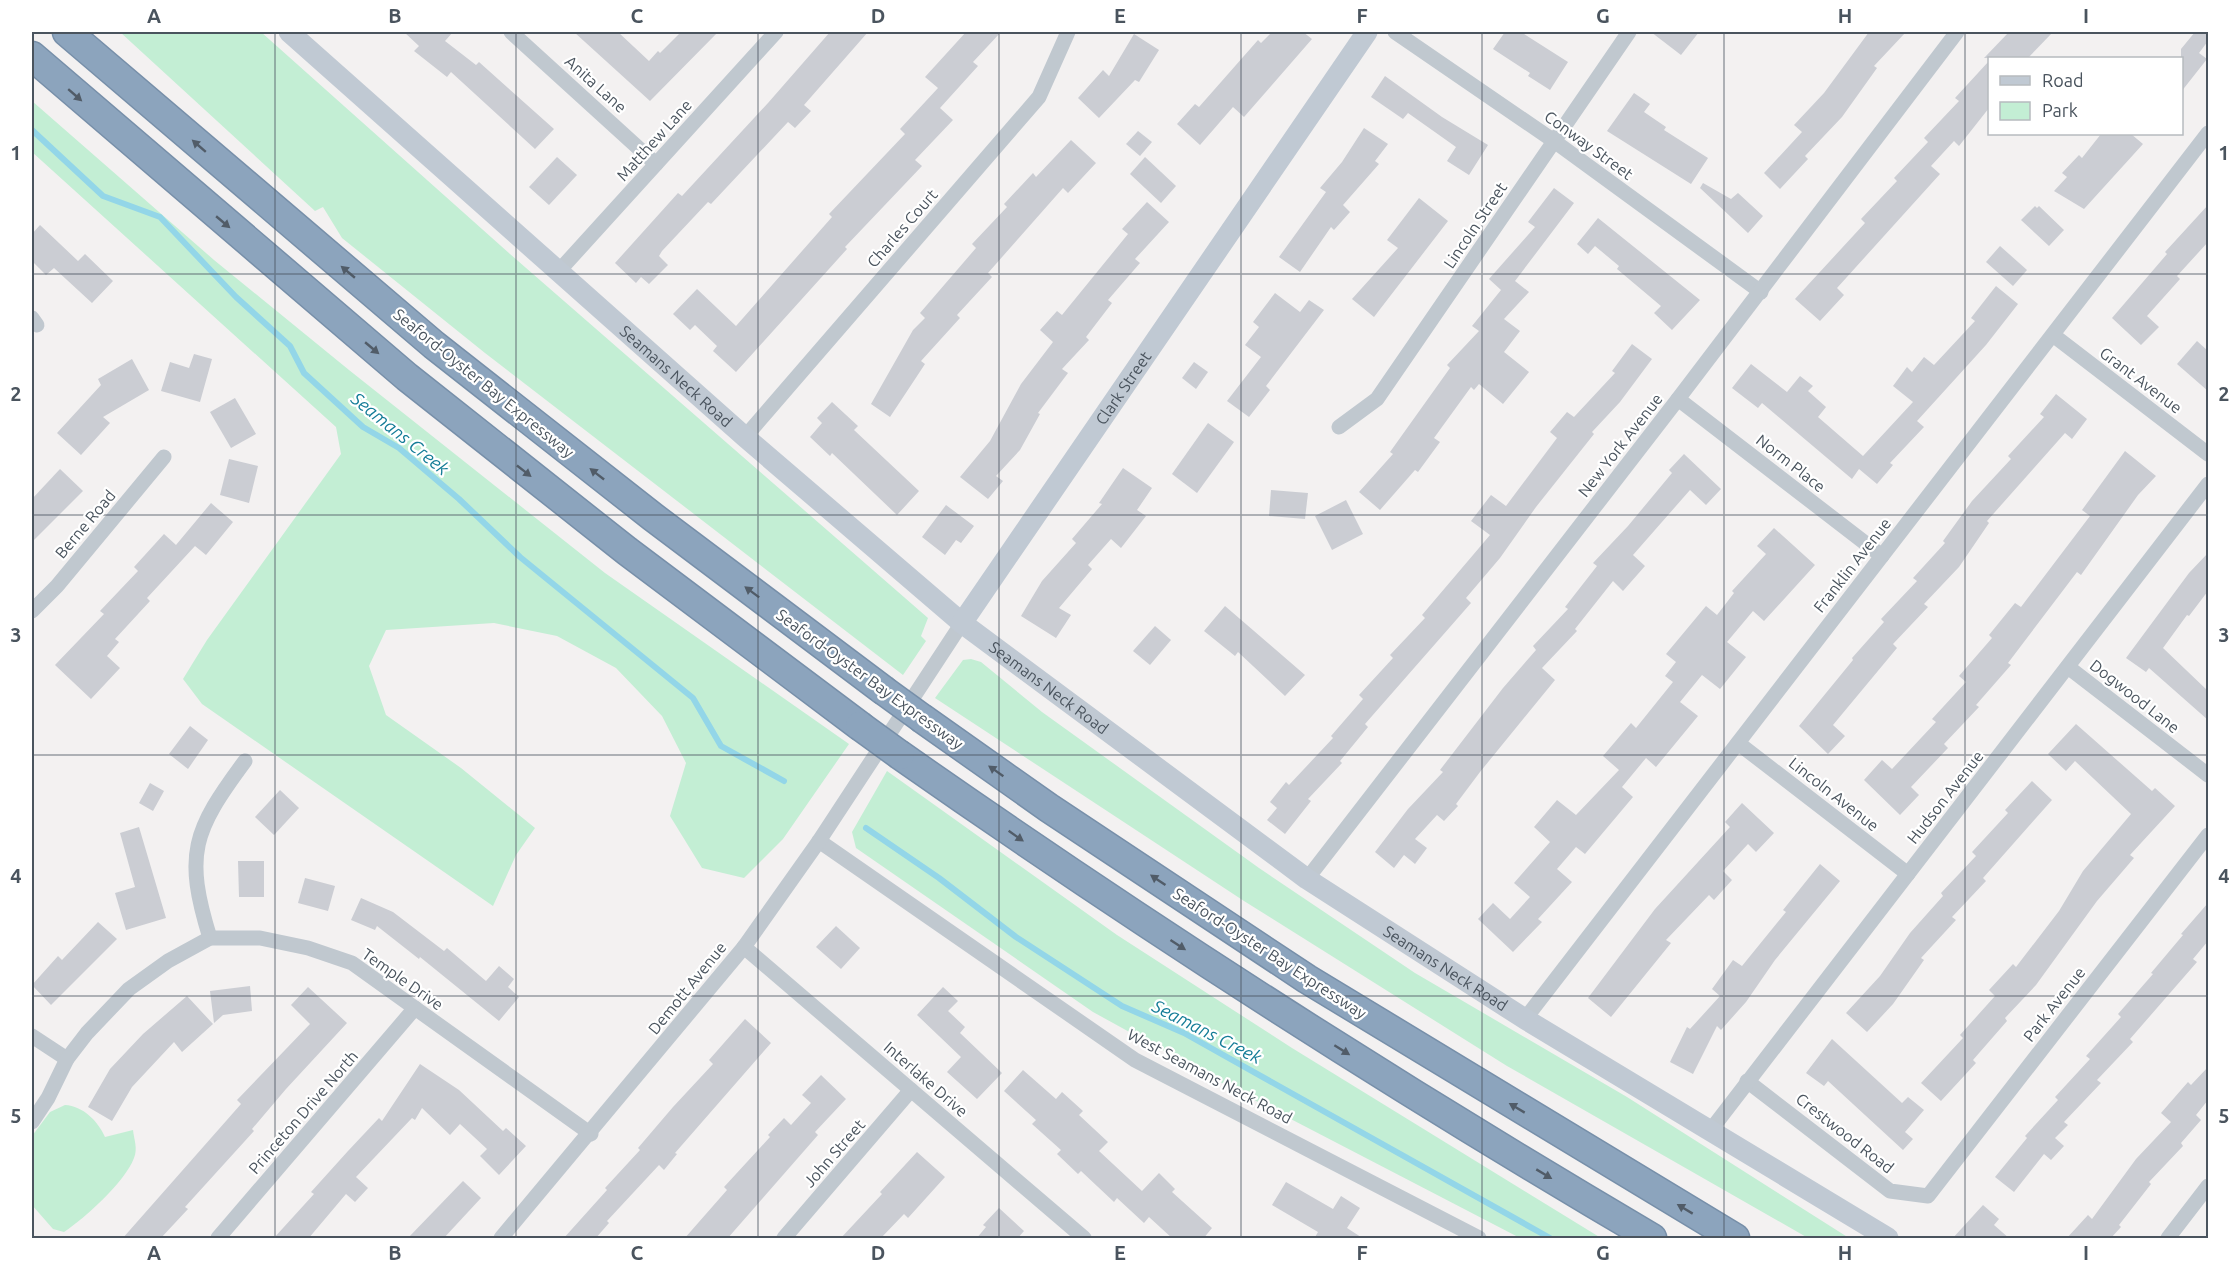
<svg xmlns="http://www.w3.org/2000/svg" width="2240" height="1270" viewBox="0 0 2240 1270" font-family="Ubuntu,sans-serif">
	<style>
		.green { fill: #c3eed4 }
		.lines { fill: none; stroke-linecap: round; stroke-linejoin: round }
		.stream { stroke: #93d6e8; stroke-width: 6 }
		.building { fill: #cbcdd3 }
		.highway-casing { stroke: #778fa9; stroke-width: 31 }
		.street { stroke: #c0c8cf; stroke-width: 15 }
		.secondary { stroke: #c0c9d3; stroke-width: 21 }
		.highway { stroke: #8ca4bd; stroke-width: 28 }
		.highway-bridge-casing { stroke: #778fa9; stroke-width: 31; stroke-linecap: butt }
		.highway-bridge { stroke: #8ca4bd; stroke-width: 28 }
		.oneway { fill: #515c68 }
		.grid { fill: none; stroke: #4a545e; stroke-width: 1.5; stroke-opacity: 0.55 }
		.labels { text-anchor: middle; stroke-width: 4.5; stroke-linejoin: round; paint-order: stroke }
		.street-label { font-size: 16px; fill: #4a545e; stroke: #fff }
		.water-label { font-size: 18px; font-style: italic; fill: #147c97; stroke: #fff }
		.neatline { fill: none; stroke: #4a545e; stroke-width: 2 }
		.grid-label { font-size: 20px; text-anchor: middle; font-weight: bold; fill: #4a545e }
	</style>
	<rect width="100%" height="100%" fill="#f3f1f1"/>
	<g class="green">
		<polygon points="120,32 261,32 510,254 928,618 921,636 926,641 903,675 485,353 342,238 323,207 315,211"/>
		<polygon points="32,101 214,260 349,370 605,573 849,744 783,839 744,878 702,868 670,816 686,763 662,716 616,668 557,636 494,623 386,630 369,666 386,715 461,768 535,828 516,855 493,906 202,704 183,679 207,640 341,454 336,427 32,152"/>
		<polygon points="971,659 981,662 1042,712 1259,868 1415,973 1627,1097 1849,1238 1808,1238 1507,1066 1244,901 935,698 963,660"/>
		<polygon points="887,771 1117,935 1292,1048 1601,1238 1520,1238 1235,1090 1093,1012 856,848 852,832"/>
		<path d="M65,1105c18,1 33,16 40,32l28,-7c1,9 5,19 1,28 -9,24 -49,60 -70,74l-11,-3 -21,-24v-69l18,-24z"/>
	</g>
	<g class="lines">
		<g class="stream">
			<polyline points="32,130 103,196 160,217 236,297 290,346 304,373 363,427 399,448 459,499 520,557 693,698 721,746 784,781"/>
			<polyline points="866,828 939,878 1016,937 1122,1006 1184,1033 1550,1238"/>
		</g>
	</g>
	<g class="building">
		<polygon points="404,32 453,32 445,41 476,65 479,62 554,129 535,149 451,72 447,77 414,51 419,46"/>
		<polygon points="574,32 618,32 649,61 658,51 660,53 681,32 718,32 650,101"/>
		<polygon points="830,32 868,32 804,105 811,111 795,128 788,122 711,204 708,202 662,251 659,256 668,265 649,284 641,277 636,283 615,263 678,193 682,196 768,103"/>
		<polygon points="966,32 1001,32 973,62 978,66 940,108 953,120 915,160 922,166 845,247 847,249 736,372 713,351 717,346 695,325 690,330 673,314 697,289 736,326 832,217 829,214 905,134 900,129 938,88 925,77"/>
		<polygon points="1272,32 1303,32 1312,39 1244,117 1233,107 1200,145 1177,124 1195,104 1199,107 1258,40 1261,43"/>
		<polygon points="1505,32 1521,32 1568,62 1550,90 1528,76 1530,73 1493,49"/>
		<polygon points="1651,32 1699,32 1681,55"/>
		<polygon points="1869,32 1906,32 1874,66 1877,68 1842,117 1805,156 1808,159 1780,189 1764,173 1802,132 1794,125 1824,93"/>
		<polygon points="2009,32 2053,32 2028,58 1984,58"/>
		<polygon points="2195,32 2208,32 2208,41 2199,53 2207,59 2181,92 2181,49"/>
		<polygon points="1134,34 1159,50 1139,82 1135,80 1099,118 1078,98 1103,70 1109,76"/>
		<polygon points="1989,61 1989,108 1959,146 1954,141 1931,166 1940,174 1837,288 1844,295 1820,321 1795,299 1865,223 1861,219 1897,181 1894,178 1928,142 1924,138 1959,101 1955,98"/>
		<polygon points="1385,76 1442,117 1488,145 1469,175 1447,161 1456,147 1408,113 1403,119 1371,97"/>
		<polygon points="1634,93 1650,104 1644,112 1666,127 1664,130 1708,158 1691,184 1607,131"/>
		<polygon points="1364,128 1388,144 1375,161 1379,164 1343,205 1350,212 1334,230 1331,227 1300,272 1279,257 1326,192 1320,188 1342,162"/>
		<polygon points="1138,131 1152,142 1140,156 1126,144"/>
		<polygon points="2101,134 2131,134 2143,144 2084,209 2054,191 2067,177 2062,173 2079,155 2082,158"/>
		<polygon points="1071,140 1096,163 1068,193 1063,188 988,273 992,277 957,315 960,318 921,361 925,364 890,417 871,404 913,330 925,318 920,313 976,248 972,244 1007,207 1004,204 1033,173 1036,177"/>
		<polygon points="557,157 577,175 549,205 529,187"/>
		<polygon points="1145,157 1176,186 1161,203 1130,174"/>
		<polygon points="1703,183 1731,199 1738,193 1763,216 1748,233 1700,188"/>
		<polygon points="1554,188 1574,203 1515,281 1529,292 1504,319 1520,331 1504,352 1529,372 1503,404 1479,384 1474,390 1471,387 1434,438 1440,442 1418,472 1415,470 1380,510 1359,492 1393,454 1390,452 1450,368 1447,365 1479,331 1472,326 1501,290 1489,279 1535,227 1528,222"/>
		<polygon points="1419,198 1448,221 1374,317 1352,299 1398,248 1387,240"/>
		<polygon points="1147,202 1169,222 1135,259 1140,263 1108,300 1112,303 1086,337 1089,340 1062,369 1068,373 1038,413 1040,414 1020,450 996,476 1003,481 988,499 960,477 990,441 1021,384 1053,342 1040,330 1057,311 1062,315 1128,234 1122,229"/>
		<polygon points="2208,205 2208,242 2177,276 2180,279 2147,316 2159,327 2141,345 2112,318 2167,254 2165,252"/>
		<polygon points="2035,206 2037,208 2039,206 2064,230 2049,246 2021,220"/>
		<polygon points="1598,218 1700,300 1672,330 1654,313 1661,306 1617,269 1619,266 1595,246 1588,254 1577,244"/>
		<polygon points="40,225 78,261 85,254 113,281 92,303 54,268 46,275 32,261 32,234"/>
		<polygon points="2000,246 2027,270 2013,286 1986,262"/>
		<polygon points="1996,286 2018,304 1986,345 1917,421 1924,427 1890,463 1893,465 1877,484 1859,469 1852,479 1762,403 1758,408 1732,388 1751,364 1787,392 1800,376 1813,386 1808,391 1826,407 1818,417 1863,456 1913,402 1893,386 1907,367 1912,372 1924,357 1934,365 1975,321 1971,318"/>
		<polygon points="1275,293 1300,312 1309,300 1324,310 1266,386 1270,390 1249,417 1227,401 1261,357 1245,345 1259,327 1253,322"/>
		<polygon points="2197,341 2208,351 2208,391 2177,364"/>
		<polygon points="1632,344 1652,359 1620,402 1592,432 1594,434 1536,507 1500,558 1466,598 1471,603 1365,724 1368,727 1340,761 1342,763 1308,799 1311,801 1285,834 1267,820 1277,808 1270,802 1286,782 1289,785 1333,738 1331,736 1363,699 1359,695 1393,658 1390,655 1425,618 1422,615 1490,535 1471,521 1491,495 1506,506 1557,438 1550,432 1567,412 1574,417 1615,373 1612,371"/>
		<polygon points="194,354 212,359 200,402 161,391 170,362 189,368"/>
		<polygon points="132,359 149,390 103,417 110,423 81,455 57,433 101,385 98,379"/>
		<polygon points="1194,362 1208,372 1196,389 1182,378"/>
		<polygon points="2056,394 2087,419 2072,439 2065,433 1987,521 1989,523 1959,567 1924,604 1928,607 1893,644 1897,648 1833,725 1845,736 1828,754 1799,726 1853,660 1852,658 1884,622 1881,619 1917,581 1913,578 1945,543 1943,541 1972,501 2011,459 2008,456 2044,417 2040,414"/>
		<polygon points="235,398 256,434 231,448 210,412"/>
		<polygon points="832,402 858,426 854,430 919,491 897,515 832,453 830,456 810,437 822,423 817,418"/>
		<polygon points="1208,423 1234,442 1197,493 1172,474"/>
		<polygon points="2125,451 2156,476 2138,495 2081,575 2077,572 2008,663 2011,665 1976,705 1979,707 1944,744 1948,748 1911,787 1919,795 1900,815 1864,780 1882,760 1892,769 1936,722 1932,719 1966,682 1959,676 1992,638 1989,635 2015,603 2021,607 2090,516 2082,510"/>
		<polygon points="1684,454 1721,489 1706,505 1690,490 1633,555 1645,566 1623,591 1613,581 1575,629 1577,631 1542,668 1555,680 1480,772 1456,804 1458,806 1444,821 1437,815 1415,839 1427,848 1415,864 1404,855 1394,868 1375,852 1408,809 1443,772 1440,770 1503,688 1536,650 1533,646 1568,609 1565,607 1597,566 1593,563 1628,526 1672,473 1669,470"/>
		<polygon points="229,459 258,466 249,503 220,495"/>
		<polygon points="1123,468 1152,488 1137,510 1146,516 1121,548 1111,539 1088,565 1092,569 1059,608 1071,615 1056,638 1021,616 1042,581 1076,543 1072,539 1102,504 1099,503"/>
		<polygon points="60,469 83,491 32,542 32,499"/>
		<polygon points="1271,490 1308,493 1305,519 1269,516"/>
		<polygon points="1346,500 1363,534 1332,550 1315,516"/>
		<polygon points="211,503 233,522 206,555 195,546 147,598 150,601 115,639 119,642 107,656 120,668 91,699 55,665 104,614 100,611 138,571 134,567 164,534 176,545"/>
		<polygon points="946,505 974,526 961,543 956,540 945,555 922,537"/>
		<polygon points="1774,528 1815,565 1764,621 1753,611 1727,642 1746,657 1720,689 1702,675 1680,702 1698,716 1656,767 1646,758 1622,787 1633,797 1585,854 1576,847 1557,869 1572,882 1538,919 1542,922 1513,952 1478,919 1493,903 1510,919 1530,897 1514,883 1550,842 1534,827 1557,800 1576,815 1619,770 1603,756 1631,723 1636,728 1673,682 1665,676 1676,662 1666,654 1706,606 1717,615 1734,593 1732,591 1766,554 1757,546"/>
		<polygon points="2208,553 2208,591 2189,616 2187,615 2163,648 2208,691 2208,720 2149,668 2146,672 2126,658 2189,573"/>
		<polygon points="1225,606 1305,675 1285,696 1238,652 1235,656 1204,631"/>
		<polygon points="1155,626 1171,640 1150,665 1133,651"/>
		<polygon points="2076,724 2152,791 2155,788 2175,806 2130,855 2134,858 2097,901 2036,985 2005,1018 2007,1021 1973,1060 1976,1063 1941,1101 1921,1083 1963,1038 1960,1035 1995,996 1989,990 2013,964 2016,967 2059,911 2083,871 2131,814 2075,761 2066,771 2048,754"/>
		<polygon points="190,726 208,740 188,769 169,754"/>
		<polygon points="2032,781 2052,800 1983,878 1986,881 1952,917 1956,920 1921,958 1924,960 1893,1004 1867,1032 1846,1013 1880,976 1910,933 1943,896 1941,893 1976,856 1972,852 2008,813 2005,810"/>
		<polygon points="150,783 164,791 153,811 139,803"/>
		<polygon points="280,790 299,808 274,835 255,817"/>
		<polygon points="1742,803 1774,833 1756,852 1748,844 1723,871 1732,880 1714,900 1709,895 1666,940 1671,943 1611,1017 1588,998 1655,909 1730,827 1725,822"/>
		<polygon points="139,827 166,918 126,930 115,893 135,887 120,833"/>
		<polygon points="238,861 264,861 264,897 239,897"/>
		<polygon points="1820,864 1840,881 1775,960 1746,1002 1721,1030 1717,1026 1693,1074 1670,1062 1687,1027 1690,1029 1720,996 1712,989 1733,960 1742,966 1786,912 1783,910"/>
		<polygon points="305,878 335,886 328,911 298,903"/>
		<polygon points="361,898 393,912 444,951 447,948 486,981 499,966 514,979 508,987 519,997 499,1021 420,957 419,959 377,926 375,930 351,920"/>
		<polygon points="2208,903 2208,941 2193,959 2197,962 2130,1039 2133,1042 2097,1080 2101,1083 2064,1122 2068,1125 2055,1138 2064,1146 2051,1160 2044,1154 2014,1192 1995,1177 2027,1138 2025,1136 2058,1100 2055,1097 2090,1059 2086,1056 2121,1017 2118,1014 2153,974 2151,973 2183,935 2181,934"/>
		<polygon points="98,922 117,939 51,1005 32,985 58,956 62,960"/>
		<polygon points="836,926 860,948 841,969 816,947"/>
		<polygon points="250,986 252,1011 223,1015 214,1023 210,991"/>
		<polygon points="308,987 347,1023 286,1089 252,1129 254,1131 185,1207 188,1209 160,1239 122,1239 241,1104 237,1100 310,1024 291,1005"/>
		<polygon points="943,987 958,1001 948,1011 965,1027 960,1033 1002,1073 977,1099 947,1072 961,1057 917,1015"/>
		<polygon points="187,996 213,1024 182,1052 174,1042 132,1087 112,1121 88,1107 110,1069 143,1034"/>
		<polygon points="745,1019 771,1043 675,1153 677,1154 664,1170 659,1165 607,1221 609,1223 595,1239 563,1239 607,1190 605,1188 640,1150 638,1148 673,1107 713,1064 709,1060"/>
		<polygon points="1832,1039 1902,1103 1908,1097 1924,1110 1905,1132 1913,1139 1903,1150 1828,1081 1824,1086 1806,1073"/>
		<polygon points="420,1064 459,1090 503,1131 506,1128 526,1146 499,1175 480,1156 487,1149 460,1124 450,1135 422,1108 415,1120 412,1118 356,1177 368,1188 355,1202 346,1194 308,1239 273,1239 314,1194 311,1192 348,1151 379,1118 382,1121"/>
		<polygon points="2208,1067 2208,1100 2196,1115 2201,1120 2181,1143 2183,1146 2149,1182 2151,1184 2119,1225 2121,1227 2110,1239 2066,1239 2088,1215 2092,1219 2136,1159 2171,1122 2161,1113 2188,1082 2191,1085"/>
		<polygon points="1023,1070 1056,1099 1062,1092 1083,1111 1079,1115 1108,1142 1099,1151 1142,1191 1159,1173 1175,1189 1172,1192 1212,1228 1203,1239 1173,1239 1149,1217 1144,1223 1117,1198 1114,1202 1081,1171 1078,1174 1057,1154 1061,1150 1032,1124 1036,1120 1004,1091"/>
		<polygon points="821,1075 846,1099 815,1132 818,1135 727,1239 684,1239 727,1190 724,1187 770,1137 768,1135 784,1118 791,1125 811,1103 802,1095"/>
		<polygon points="917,1152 945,1177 908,1218 904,1214 880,1239 840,1239 882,1194 880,1192"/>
		<polygon points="463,1181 481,1198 443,1239 407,1239"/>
		<polygon points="1286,1182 1333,1209 1341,1196 1360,1208 1347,1228 1364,1239 1314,1239 1318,1232 1272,1205"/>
		<polygon points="1983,1205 1999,1219 1994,1225 2010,1239 1952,1239"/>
		<polygon points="999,1208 1024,1231 1017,1239 976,1239 986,1227 983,1225"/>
	</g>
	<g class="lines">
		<defs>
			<g id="highway">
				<polyline points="67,32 434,345 653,517 883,690"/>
				<polyline points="32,56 407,377 627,551 860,726"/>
				<polyline points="923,719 1049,808 1307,979 1735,1238"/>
				<path d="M900,755c244,171 495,332 752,483"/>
			</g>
		</defs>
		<use href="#highway" class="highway-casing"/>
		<g class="street">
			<polyline points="511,32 656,164"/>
			<polyline points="1395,32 1554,141 1761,292"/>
			<polyline points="558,272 776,32"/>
			<polyline points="32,318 37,325"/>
			<polyline points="2053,335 2208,454"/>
			<polyline points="1678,399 1882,556"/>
			<polyline points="1339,427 1377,399 1629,32"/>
			<polyline points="745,437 1039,97 1068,32"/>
			<polyline points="32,611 57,586 164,457"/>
			<polyline points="2068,667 2208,775"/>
			<polyline points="1738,743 1908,874"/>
			<polyline points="819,841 1135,1060 1479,1238"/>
			<polyline points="1307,879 1678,399 1957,32"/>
			<path d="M210,938c-26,-84 -17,-107 35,-177"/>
			<polyline points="744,947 1084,1238"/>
			<polyline points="1525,1019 2208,133"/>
			<polyline points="32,1036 67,1059"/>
			<polyline points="1747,1081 1890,1191 1928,1196 2208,835"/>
			<polyline points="32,1122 48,1098 67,1059 87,1033 129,989 168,961 210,938 260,938 308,948 352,963 591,1134"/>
			<polyline points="1710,1131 2208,484"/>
			<polyline points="218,1238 415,1008"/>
			<polyline points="501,1238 744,947 819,841 962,623"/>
			<polyline points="784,1238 911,1090"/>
			<polyline points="2168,1238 2208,1186"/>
		</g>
		<g class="secondary">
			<path id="s1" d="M289,32l456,405 217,186 345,256 218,140 363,219"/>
			<path id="s2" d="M962,623l405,-591"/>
		</g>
		<use href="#highway" class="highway"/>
		<defs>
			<g id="highway-bridge">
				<polyline points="883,690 923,719"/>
				<polyline points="860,726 900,755"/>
			</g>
		</defs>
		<use href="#highway-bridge" class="highway-bridge-casing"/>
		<use href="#highway-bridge" class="highway-bridge"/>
	</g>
	<defs><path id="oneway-solid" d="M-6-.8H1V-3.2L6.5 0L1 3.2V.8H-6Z" transform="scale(1.5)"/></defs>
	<g class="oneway">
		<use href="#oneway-solid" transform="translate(75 95) rotate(41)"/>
		<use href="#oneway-solid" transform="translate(199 146) rotate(-139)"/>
		<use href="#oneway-solid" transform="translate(223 222) rotate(40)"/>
		<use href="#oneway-solid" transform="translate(348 272) rotate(-140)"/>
		<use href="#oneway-solid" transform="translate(372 348) rotate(40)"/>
		<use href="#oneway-solid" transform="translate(524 471) rotate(38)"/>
		<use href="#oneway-solid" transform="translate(597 474) rotate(-142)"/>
		<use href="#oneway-solid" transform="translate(752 592) rotate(-143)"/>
		<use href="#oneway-solid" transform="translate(996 771) rotate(-145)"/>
		<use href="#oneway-solid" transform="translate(1016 836) rotate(35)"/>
		<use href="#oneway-solid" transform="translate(1158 880) rotate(-146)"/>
		<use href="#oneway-solid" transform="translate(1178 945) rotate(33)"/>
		<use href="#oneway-solid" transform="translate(1342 1050) rotate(32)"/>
		<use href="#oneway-solid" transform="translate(1517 1108) rotate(-149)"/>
		<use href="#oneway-solid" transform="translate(1544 1174) rotate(31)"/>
		<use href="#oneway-solid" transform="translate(1685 1209) rotate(-149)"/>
	</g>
	<path class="grid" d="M275,32v1206M516,32v1206M758,32v1206M999,32v1206M1241,32v1206M1482,32v1206M1724,32v1206M1965,32v1206M32,274h2176M32,515h2176M32,755h2176M32,996h2176"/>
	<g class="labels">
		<g class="street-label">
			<text transform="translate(596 84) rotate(42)" y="6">Anita Lane</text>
			<text transform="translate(654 140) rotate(-48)" y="6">Matthew Lane</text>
			<text transform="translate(1589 145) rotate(36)" y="6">Conway Street</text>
			<text transform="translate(1475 225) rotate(-56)" y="6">Lincoln Street</text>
			<text transform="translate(902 228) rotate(-49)" y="6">Charles Court</text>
			<text dy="6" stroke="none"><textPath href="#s1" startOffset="518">Seamans Neck Road</textPath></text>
			<text transform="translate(2141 380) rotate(37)" y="6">Grant Avenue</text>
			<text transform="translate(484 383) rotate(39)" y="6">Seaford-Oyster Bay Expressway</text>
			<text dy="6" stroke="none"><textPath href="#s2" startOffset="285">Clark Street</textPath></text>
			<text transform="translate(1620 445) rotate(-52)" y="6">New York Avenue</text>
			<text transform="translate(1791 463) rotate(38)" y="6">Norm Place</text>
			<text transform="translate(85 524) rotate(-50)" y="6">Berne Road</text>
			<text transform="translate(1852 565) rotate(-52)" y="6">Franklin Avenue</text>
			<text transform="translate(870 679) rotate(36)" y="6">Seaford-Oyster Bay Expressway</text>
			<text dy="6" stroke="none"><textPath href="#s1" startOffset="1004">Seamans Neck Road</textPath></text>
			<text transform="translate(2135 696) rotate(38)" y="6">Dogwood Lane</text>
			<text transform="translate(1834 794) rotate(38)" y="6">Lincoln Avenue</text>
			<text transform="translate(1945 797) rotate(-52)" y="6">Hudson Avenue</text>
			<text transform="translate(1270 953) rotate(33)" y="6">Seaford-Oyster Bay Expressway</text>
			<text dy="6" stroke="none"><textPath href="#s1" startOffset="1490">Seamans Neck Road</textPath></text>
			<text transform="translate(403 979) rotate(35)" y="6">Temple Drive</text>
			<text transform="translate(687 988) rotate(-51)" y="6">Demott Avenue</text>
			<text transform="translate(2054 1004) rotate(-52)" y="6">Park Avenue</text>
			<text transform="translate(1210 1076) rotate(28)" y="6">West Seamans Neck Road</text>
			<text transform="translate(926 1079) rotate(41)" y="6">Interlake Drive</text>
			<text transform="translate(303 1112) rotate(-49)" y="6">Princeton Drive North</text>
			<text transform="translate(1845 1133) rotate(38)" y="6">Crestwood Road</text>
			<text transform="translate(834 1153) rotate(-49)" y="6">John Street</text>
		</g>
		<g class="water-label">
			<text transform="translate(400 434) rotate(39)" y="6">Seamans Creek</text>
			<text transform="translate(1207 1032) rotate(27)" y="6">Seamans Creek</text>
		</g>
	</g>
	<rect width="2240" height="1270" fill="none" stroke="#ffffff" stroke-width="66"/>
	<rect x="1988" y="57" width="195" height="78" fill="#ffffff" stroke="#b7bbbf" stroke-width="1.5"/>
	<rect x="2000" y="76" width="30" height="9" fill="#c0c9d3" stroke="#b7bbbf" stroke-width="1.5"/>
	<text x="2042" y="87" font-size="18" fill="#4a545e">Road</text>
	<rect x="2000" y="102" width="30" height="18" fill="#c3eed4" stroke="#b7bbbf" stroke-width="1.5"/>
	<text x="2042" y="117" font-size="18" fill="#4a545e">Park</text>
	<rect x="33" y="33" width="2174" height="1204" class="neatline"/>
	<g class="grid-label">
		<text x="154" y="23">A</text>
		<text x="395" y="23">B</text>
		<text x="637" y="23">C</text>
		<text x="878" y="23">D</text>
		<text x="1120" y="23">E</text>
		<text x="1362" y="23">F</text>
		<text x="1603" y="23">G</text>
		<text x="1845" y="23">H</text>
		<text x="2086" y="23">I</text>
		<text x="16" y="160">1</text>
		<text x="2224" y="160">1</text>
		<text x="16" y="401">2</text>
		<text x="2224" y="401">2</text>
		<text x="16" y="642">3</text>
		<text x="2224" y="642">3</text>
		<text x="16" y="883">4</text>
		<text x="2224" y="883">4</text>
		<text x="16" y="1123">5</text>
		<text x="2224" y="1123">5</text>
		<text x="154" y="1260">A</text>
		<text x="395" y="1260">B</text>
		<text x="637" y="1260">C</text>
		<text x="878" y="1260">D</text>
		<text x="1120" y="1260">E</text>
		<text x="1362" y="1260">F</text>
		<text x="1603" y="1260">G</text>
		<text x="1845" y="1260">H</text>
		<text x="2086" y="1260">I</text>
	</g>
</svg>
